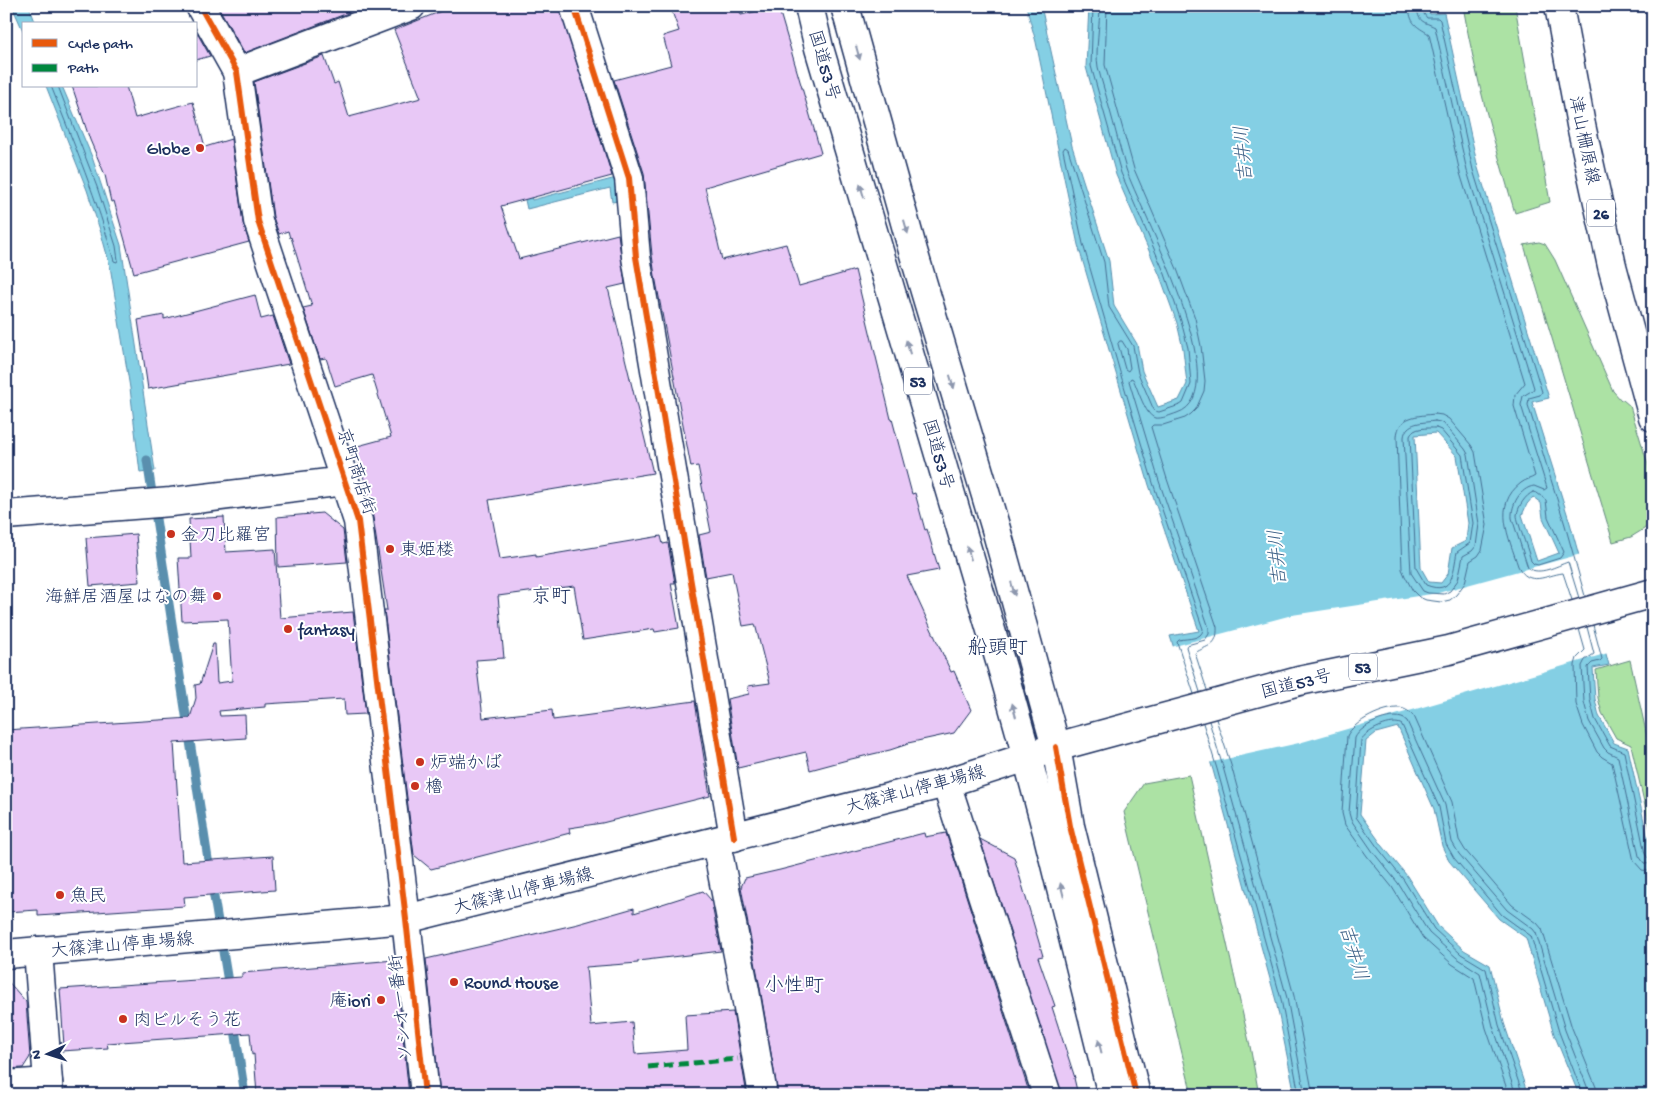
<svg xmlns="http://www.w3.org/2000/svg" width="1659" height="1101" viewBox="0 0 1659 1101" font-family="'Gochi Hand','Klee One',sans-serif">
	<style>
		.green { fill: #ace2a4; stroke: #648881 }
		.water { fill: #84cfe4; stroke: #5a8fae; fill-rule: evenodd }
		.pier { fill: #fff }
		.lines { fill: none; stroke-linecap: round; stroke-linejoin: round }
		.shore { stroke: #456f94; stroke-width: 1 }
		.stream { stroke: #5a8fae; stroke-width: 9 }
		.building { fill: #e8c8f6; stroke: #1b2f5e }
		.minor-casing { stroke: #1b2f5e; stroke-width: 31 }
		.major-casing { stroke: #1b2f5e; stroke-width: 31 }
		.highway-casing { stroke: #1b2f5e; stroke-width: 31 }
		.minor { stroke: #fff; stroke-width: 28 }
		.major { stroke: #fff; stroke-width: 28 }
		.highway { stroke: #fff; stroke-width: 28 }
		.quiet { stroke: #00873e; stroke-width: 5; stroke-dasharray: 10 5; stroke-linecap: butt }
		.cycleway-casing { stroke: #fff; stroke-width: 9 }
		.cycleway { stroke: #e8590c; stroke-width: 6 }
		.oneway { fill: #8d97ae }
		.poi-dot { fill: #c8321e; stroke: #fff; stroke-width: 2 }
		.labels { text-anchor: middle; stroke-width: 4; stroke-linejoin: round; paint-order: stroke }
		.shield { fill: #fff; stroke: #5f6d8e; stroke-width: 1 }
		.shield-label { font-size: 16px; font-weight: bold; fill: #1b2f5e }
		.street-label { font-size: 18px; fill: #1b2f5e; stroke: #fff }
		.poi-label { font-size: 18px; fill: #1b2f5e; stroke: #fff; text-anchor: start }
		.water-label { font-size: 19px; font-style: italic; fill: #3a5f86; stroke: #fff }
		.quarter-label { font-size: 20px; fill: #1b2f5e; stroke: #fff }
	</style>
	<rect width="100%" height="100%" fill="#fff"/>
	<filter id="ink" filterUnits="userSpaceOnUse"><feTurbulence type="fractalNoise" baseFrequency=".02" numOctaves="2"/><feDisplacementMap in="SourceGraphic" scale="10" xChannelSelector="R" yChannelSelector="G"/><feConvolveMatrix kernelMatrix="1 2 1 2 8 2 1 2 1" color-interpolation-filters="sRGB"/></filter>
	<g filter="url(#ink)">
		<g class="green">
			<path d="M1463,6h52l35,196 -35,11c-20,-68 -40,-136 -52,-207z"/>
			<polygon points="1539,242 1545,244 1555,260 1613,391 1621,400 1623,400 1630,406 1653,481 1653,519 1644,529 1631,537 1613,542 1524,245"/>
			<polygon points="1630,660 1653,763 1653,841 1631,745 1616,738 1602,713 1598,698 1596,670"/>
			<polygon points="1189,775 1250,1046 1259,1095 1192,1095 1124,812 1144,783"/>
		</g>
		<g class="water">
			<polygon points="12,6 29,6 36,24 24,24 24,33"/>
			<path d="M1026,6h15l31,140 37,115 5,45 23,38 5,27 16,36 21,-7 8,-16 -4,-35 -6,-26 -17,-47 -44,-101 -30,-108 3,-61h339l2,8 14,-1 34,155 71,230 -17,4 38,121 39,142 -16,3 2,31 4,17 15,27 14,5 25,115v232h-74l-25,-61 -28,-96 -27,-19 -50,-58 -7,-15 -8,-37 -36,-82 -22,6 -10,8 -6,73 22,31 25,31 31,50 26,24 26,15 14,58 24,72h-233l-19,-94 -63,-231 -43,-134 29,-5 -50,-146 -71,-240 -42,-203zM1436,433l21,23 11,67 -2,18 -14,7 -4,26 -7,9 -12,-1 -8,-14 -6,-133zM1533,497l8,6 2,15 16,35 -22,8 -15,-46 5,-11z"/>
			<polygon points="504,77 532,200 616,178 618,201 612,202 610,188 527,209 516,159"/>
			<polygon points="46,86 62,86 92,157 121,245 155,471 140,473 130,388 110,266 101,233 87,190"/>
		</g>
		<polygon class="pier" points="1581,554 1608,653 1299,743 1208,763 1171,647 1292,615 1438,593"/>
		<g class="lines">
			<g class="shore">
				<path d="M1093,6l-2,60 30,107 44,101 16,47 7,27 3,36 -8,19 -3,2 -21,7 -4,-1 -2,-3 -15,-35 -5,-27 -24,-39 -5,-45 -36,-113 -3,-2 -2,3 20,94 39,135 31,104 50,146c-1,11 -15,9 -24,11l-2,2 17,52"/>
				<path d="M1100,6c0,17 -5,45 -2,61 3,13 8,27 11,40 6,21 11,42 17,62 12,37 114,224 51,244 -6,2 -15,6 -22,5 -10,-3 -17,-29 -22,-39l-2,-1 -2,3 30,100 50,147v6l-4,6 -18,5 -1,2 14,45"/>
				<path d="M1107,6l-2,59 29,104 43,100 18,49 6,28 4,35 -1,10 -8,18 -5,5 -6,4 -22,7h-10l-2,2 16,52 50,148c1,20 -10,18 -22,26l12,37"/>
				<path d="M1409,6c1,18 7,20 20,28l31,139 65,210 -10,12 -1,11 21,70c-4,3 -9,3 -14,7 -29,22 -12,54 -3,83 11,22 28,9 45,7l9,27"/>
				<path d="M1417,6c1,17 6,15 18,21l32,144 67,217 -1,2 -10,6 -2,9 26,83 -3,2 -10,-4c-14,2 -23,19 -22,32l16,50c12,8 28,-2 40,-6l11,36"/>
				<polyline points="1423,6 1424,14 1427,18 1438,18 1440,20 1473,170 1542,392 1540,395 1529,398 1528,405 1565,525 1585,596"/>
				<path d="M51,86c23,58 47,115 63,175l3,1 1,-2 -2,-14 -19,-59 -39,-101"/>
				<polygon points="1120,341 1122,341 1127,349 1130,368 1128,371 1125,369 1118,344"/>
				<path d="M1435,414l7,1 7,4 22,26 4,7 12,73 -5,25 -4,6 -8,5 -5,22 -9,12 -6,5 -9,2 -15,-2 -7,-3 -6,-6 -8,-15 -3,-7 -5,-132c1,-22 21,-21 38,-23z"/>
				<path d="M1435,421l5,1 5,3 20,24 3,5 11,70 -3,22 -4,5 -9,5 -5,24 -8,11 -6,3 -16,-1 -5,-2 -12,-18 -7,-136c2,-16 19,-14 31,-16z"/>
				<path d="M1436,428l5,2 21,25 11,68 -3,20 -13,9c-4,19 -3,44 -31,33l-10,-17 -6,-132c3,-9 17,-8 26,-8z"/>
				<path d="M1533,492l4,1 9,7 2,17 16,35 -4,6 -22,7 -4,-1 -3,-3c-2,-9 -14,-39 -14,-46 1,-9 9,-20 16,-23z"/>
				<polyline points="1593,625 1602,659 1600,661 1592,663 1588,667 1590,700 1595,719 1610,746 1624,752 1645,854 1648,858 1653,858"/>
				<polyline points="1587,627 1594,654 1585,660 1582,666 1584,702 1589,721 1604,748 1608,752 1618,757 1639,856 1644,863 1653,865"/>
				<polyline points="1579,629 1585,650 1577,658 1575,665 1576,704 1583,725 1597,752 1602,757 1612,763 1634,861 1642,870 1653,872"/>
				<polyline points="1216,719 1231,765 1294,996 1313,1095"/>
				<polyline points="1209,721 1223,767 1287,998 1305,1095"/>
				<polyline points="1203,723 1217,769 1281,999 1299,1095"/>
				<path d="M1509,1095l-23,-67 -12,-50 -22,-14 -29,-26 -31,-51 -25,-31 -22,-31 -3,-12 5,-77c7,-15 37,-29 53,-28 6,1 10,4 14,8l38,86 7,38 6,10 47,55 25,18 5,6 30,99 24,59 1,8"/>
				<path d="M1516,1095l-23,-69 -13,-53 -23,-15 -28,-25 -31,-50 -25,-31 -22,-32 -2,-7 6,-75c6,-14 41,-28 52,-17l38,84 7,37 7,12 48,56 26,19 3,4 29,97 23,59 1,6"/>
				<path d="M1523,1095l-24,-70 -13,-56 -25,-15 -27,-25 -31,-50 -25,-31 -22,-31 5,-77c5,-9 32,-22 41,-15l37,82 7,37 8,14 48,57 29,21 28,96 24,63"/>
			</g>
			<g class="stream">
				<polyline points="147,460 210,872"/>
				<polyline points="212,885 229,988"/>
				<polyline points="234,1023 245,1095"/>
			</g>
		</g>
		<g class="building">
			<polygon points="218,6 366,6 244,53"/>
			<polygon points="454,6 559,6 612,176 501,206 519,259 618,234 625,284 608,288 653,473 489,500 500,559 536,554 536,557 661,536 663,544 668,543 675,583 671,583 679,628 655,632 654,629 583,640 574,586 498,596 504,658 476,660 483,718 552,710 553,720 695,701 710,796 602,823 569,828 570,833 431,869 414,855 384,610 387,610 370,498 354,447 391,437 372,375 335,386 326,358 320,359 303,308 312,306 291,237 290,238 288,231 279,234 273,217 254,82 324,56 334,84 338,82 349,117 421,98 394,30"/>
			<polygon points="670,6 738,6 741,15 778,6 821,153 705,187 722,260 786,244 799,286 855,270 891,419 892,419 912,494 915,493 925,530 927,529 939,570 907,576 951,672 954,671 971,710 954,733 908,743 908,744 890,750 847,760 810,770 806,752 738,768 727,699 749,694 748,686 770,683 755,624 743,626 732,572 706,577 699,535 711,532 698,466 691,467 655,276 652,255 644,173 614,80 671,65 663,36 679,31"/>
			<polygon points="196,31 210,56 196,60"/>
			<polygon points="72,86 126,86 135,118 193,102 205,147 231,139 243,223 249,242 134,273 114,201 111,202 105,175 90,140"/>
			<polygon points="255,295 261,319 273,316 289,364 148,389 138,320 164,315 164,319"/>
			<polygon points="322,513 343,530 347,562 278,567 277,517"/>
			<polygon points="224,517 226,552 275,549 280,618 353,612 366,714 345,715 344,699 265,704 265,707 219,711 220,716 245,715 246,738 174,743 182,862 273,856 275,890 184,897 185,906 38,916 38,910 6,912 6,730 190,718 196,698 195,685 200,684 213,644 215,644 217,683 232,681 228,619 182,621 178,558 191,558 189,519"/>
			<polygon points="136,534 140,582 90,586 86,538"/>
			<polygon points="924,833 925,837 946,833 1030,1095 778,1095 760,988 741,887 745,878 780,870"/>
			<polygon points="980,839 1014,857 1043,956 1038,957 1055,1006 1052,1007 1075,1078 1074,1078 1078,1095 1062,1095"/>
			<polygon points="703,891 711,900 721,951 638,961 638,963 586,967 591,1026 632,1022 635,1054 687,1050 685,1015 733,1012 747,1095 440,1095 426,959 578,924 634,908 634,913"/>
			<polygon points="395,960 409,1095 257,1095 254,1054 252,1055 250,1033 107,1043 108,1048 61,1051 61,1042 64,1046 60,989 242,977 242,973"/>
			<polygon points="6,979 26,1002 30,1057 23,1068 6,1069"/>
		</g>
		<g class="lines">
			<defs>
				<g id="minor">
					<polyline points="200,6 237,72 258,221 358,521 406,919 425,1095"/>
					<polyline points="574,6 629,178 636,257 734,837"/>
					<polyline points="237,72 411,6"/>
					<polyline points="6,515 171,502 345,481"/>
					<polyline points="1056,747 1070,826 1136,1095"/>
					<polyline points="1027,757 1047,832 1112,1095"/>
					<polyline points="946,783 1047,1095"/>
					<polyline points="716,842 745,991 763,1095"/>
					<polyline points="38,951 49,1095"/>
					<polyline points="6,1085 48,1082"/>
				</g>
				<g id="major">
					<polyline points="1559,6 1581,125 1612,266 1653,417"/>
					<polyline points="6,954 406,919 946,783 1027,757"/>
				</g>
				<g id="highway">
					<polyline points="809,6 819,48 1003,671 1027,757 1056,747 1299,681 1449,650 1653,593"/>
					<polyline points="845,6 913,251 996,529 1056,747"/>
				</g>
			</defs>
			<use href="#minor" class="minor-casing"/>
			<use href="#major" class="major-casing"/>
			<use href="#highway" class="highway-casing"/>
			<use href="#minor" class="minor"/>
			<use href="#major" class="major"/>
			<use href="#highway" class="highway"/>
			<polyline class="quiet" points="648,1067 738,1059"/>
			<defs>
				<g id="cycleway">
					<polyline points="200,6 237,72 258,221 358,521 406,919 425,1095"/>
					<polyline points="574,6 629,178 636,257 734,837"/>
					<polyline points="1056,747 1070,826 1136,1095"/>
				</g>
			</defs>
			<use href="#cycleway" class="cycleway-casing"/>
			<use href="#cycleway" class="cycleway"/>
		</g>
		<defs><path id="oneway-solid" d="M-6-.8H1V-3.2L6.5 0L1 3.2V.8H-6Z" transform="scale(1.25)"/></defs>
		<g class="oneway">
			<use href="#oneway-solid" transform="translate(858 53) rotate(74)"/>
			<use href="#oneway-solid" transform="translate(862 191) rotate(-107)"/>
			<use href="#oneway-solid" transform="translate(906 227) rotate(74)"/>
			<use href="#oneway-solid" transform="translate(908 347) rotate(-106)"/>
			<use href="#oneway-solid" transform="translate(952 382) rotate(73)"/>
			<use href="#oneway-solid" transform="translate(969 553) rotate(-106)"/>
			<use href="#oneway-solid" transform="translate(1013 589) rotate(75)"/>
			<use href="#oneway-solid" transform="translate(1014 710) rotate(-105)"/>
			<use href="#oneway-solid" transform="translate(1062 890) rotate(-104)"/>
			<use href="#oneway-solid" transform="translate(1100 1047) rotate(-104)"/>
		</g>
	</g>
	<g class="poi-dot">
		<circle cx="200" cy="148" r="5"/>
		<circle cx="171" cy="534" r="5"/>
		<circle cx="390" cy="549" r="5"/>
		<circle cx="217" cy="596" r="5"/>
		<circle cx="288" cy="629" r="5"/>
		<circle cx="420" cy="762" r="5"/>
		<circle cx="415" cy="786" r="5"/>
		<circle cx="60" cy="895" r="5"/>
		<circle cx="454" cy="982" r="5"/>
		<circle cx="381" cy="1000" r="5"/>
		<circle cx="123" cy="1019" r="5"/>
	</g>
	<g class="labels">
		<g class="shield">
			<rect x="1587" y="199.5" width="28" height="27" rx="4"/>
			<rect x="904" y="367.5" width="28" height="27" rx="4"/>
			<rect x="1349" y="653.5" width="28" height="27" rx="4"/>
		</g>
		<g class="shield-label">
			<text x="1601" y="219">26</text>
			<text x="918" y="387">53</text>
			<text x="1363" y="673">53</text>
		</g>
		<g class="street-label">
			<text transform="translate(825 65) rotate(74)" y="6">国道53号</text>
			<text transform="translate(1585 140) rotate(78)" y="6">津山柵原線</text>
			<text transform="translate(939 454) rotate(74)" y="6">国道53号</text>
			<text transform="translate(357 471) rotate(72)" y="6">京町商店街</text>
			<text transform="translate(1296 683) rotate(-14)" y="6">国道53号</text>
			<text transform="translate(915 789) rotate(-15)" y="6">大篠津山停車場線</text>
			<text transform="translate(523 890) rotate(-14)" y="6">大篠津山停車場線</text>
			<text transform="translate(122 944) rotate(-5)" y="6">大篠津山停車場線</text>
			<text transform="translate(400 1008) rotate(-96)" y="6">ソシオ一番街</text>
		</g>
		<g class="poi-label">
			<text x="190" y="154" text-anchor="end">Globe</text>
			<text x="181" y="540">金刀比羅宮</text>
			<text x="400" y="555">東姫楼</text>
			<text x="207" y="602" text-anchor="end">海鮮居酒屋はなの舞</text>
			<text x="298" y="635">fantasy</text>
			<text x="430" y="768">炉端かば</text>
			<text x="425" y="792">櫓</text>
			<text x="70" y="901">魚民</text>
			<text x="464" y="988">Round House</text>
			<text x="371" y="1006" text-anchor="end">庵iori</text>
			<text x="133" y="1025">肉ビルそう花</text>
		</g>
		<g class="water-label">
			<text transform="translate(1242 154) rotate(-95)" y="7">吉井川</text>
			<text transform="translate(1276 558) rotate(-95)" y="7">吉井川</text>
			<text transform="translate(1355 952) rotate(73)" y="7">吉井川</text>
		</g>
		<g class="quarter-label">
			<text x="551" y="602">京町</text>
			<text x="998" y="653">船頭町</text>
			<text x="794" y="991">小性町</text>
		</g>
	</g>
	<rect width="1659" height="1101" fill="none" stroke="#fff" stroke-width="25"/>
	<rect x="12" y="12" width="1634" height="1076" fill="none" stroke="#1b2f5e" stroke-width="2" filter="url(#ink)"/>
	<rect x="22" y="22" width="175" height="65" fill="#ffffff" stroke="#a4acbf"/>
	<rect x="32" y="39" width="25" height="8" fill="#e8590c" stroke="#a4acbf"/>
	<text x="68" y="48" font-size="15" fill="#1b2f5e">Cycle path</text>
	<rect x="32" y="64" width="25" height="8" fill="#00873e" stroke="#a4acbf"/>
	<text x="68" y="72" font-size="15" fill="#1b2f5e">Path</text>
	<g transform="translate(48 1054) rotate(266)" stroke="#ffffff" stroke-width="4" paint-order="stroke">
	<path d="M0-4L9 19L0 12L-9 19Z" fill="#1b2f5e"/>
	<text y="-8" font-size="14" font-weight="bold" text-anchor="middle" fill="#1b2f5e">N</text>
	</g>
</svg>
